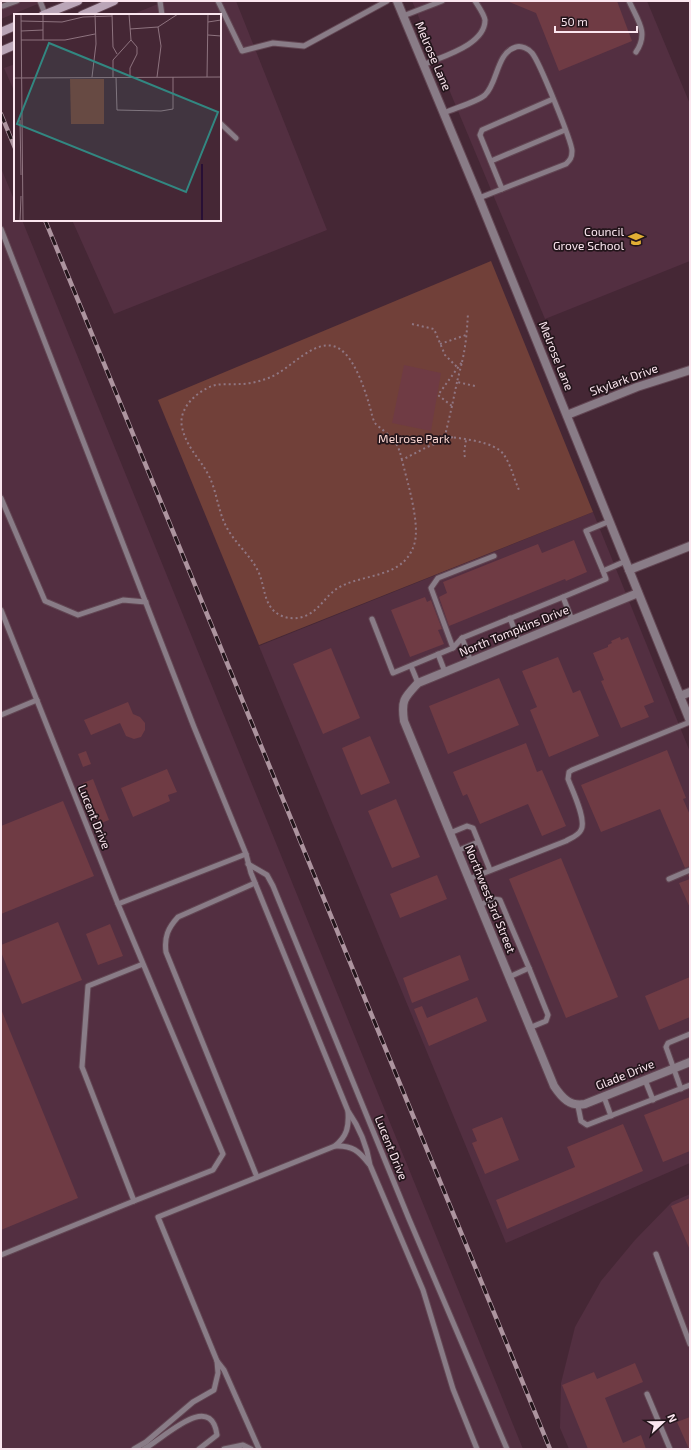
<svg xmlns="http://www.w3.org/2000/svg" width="691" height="1450" viewBox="0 0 691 1450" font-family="'Exo 2',sans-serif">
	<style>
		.built { fill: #532f41 }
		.green { fill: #714039 }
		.building { fill: #6f3b44 }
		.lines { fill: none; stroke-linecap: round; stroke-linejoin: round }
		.service-casing { stroke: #624653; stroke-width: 7 }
		.minor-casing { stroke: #624653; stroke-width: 10 }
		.tertiary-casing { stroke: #624653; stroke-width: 10 }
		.secondary-casing { stroke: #624653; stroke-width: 10 }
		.path { stroke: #907682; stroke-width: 2; stroke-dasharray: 2 3; stroke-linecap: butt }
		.service { stroke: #897c87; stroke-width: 5 }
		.minor { stroke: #897c87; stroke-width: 8 }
		.tertiary { stroke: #897c87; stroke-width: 8 }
		.secondary { stroke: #baa5b7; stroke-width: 8 }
		.rail-casing { stroke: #ad949f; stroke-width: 4.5 }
		.rail { stroke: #23151b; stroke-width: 3; stroke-dasharray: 9; stroke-linecap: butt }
		.labels { text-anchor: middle; stroke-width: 3.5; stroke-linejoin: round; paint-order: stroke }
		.street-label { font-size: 12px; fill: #fbe6ef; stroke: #23151b }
		.poi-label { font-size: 12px; fill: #fbe6ef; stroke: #23151b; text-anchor: end }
		.park-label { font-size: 12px; fill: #f9d4cf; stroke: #23151b }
		.inset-river { fill: none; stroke: #280f35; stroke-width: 2 }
		.inset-road { fill: none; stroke: #8e737f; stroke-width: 1 }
		.view { fill: #328781; fill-opacity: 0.15; stroke: #328781; stroke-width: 2 }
		.inset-edge { fill: none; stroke: #fbe6ef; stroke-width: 2 }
	</style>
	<rect width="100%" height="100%" fill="#452735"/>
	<g class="built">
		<polygon points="1,1 45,1 1,19"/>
		<polygon points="165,1 236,1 327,230 114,314 72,220 220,220 220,15 131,15"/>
		<polygon points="412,1 647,1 690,104 690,261 545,319"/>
		<polygon points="15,64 15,93 4,68"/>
		<polygon points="1,168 15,202 15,220 22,220 523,1449 1,1449"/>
		<polygon points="593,512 690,752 690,1163 506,1243 259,646"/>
		<polygon points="690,1194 690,1449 569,1449 560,1428 561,1383 575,1327 601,1281 635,1240 672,1202"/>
	</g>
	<polygon class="green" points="491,261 593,512 259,645 158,400"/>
	<g class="building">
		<polygon points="507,1 617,1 632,41 559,71 536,13"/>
		<polygon points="404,365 441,373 431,431 392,423"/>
		<polygon points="574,540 587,572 566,581 565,579 449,626 439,597 447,593 443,582 538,544 542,553"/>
		<polygon points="425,597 427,602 431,600 442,629 438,630 444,644 410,657 391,610"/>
		<polygon points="620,637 621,640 628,637 654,702 644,706 649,717 621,728 601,681 604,680 593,653 608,647 608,645 612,643 611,641"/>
		<polygon points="331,648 360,718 323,734 293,664"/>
		<polygon points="558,657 573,693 580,690 599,736 549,757 530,710 537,707 522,671"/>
		<polygon points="499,678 519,725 448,754 429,706"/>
		<polygon points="128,702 133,714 140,717 145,723 145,730 141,737 134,739 126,736 120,723 91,735 84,720"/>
		<polygon points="370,736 390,783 361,795 342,748"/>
		<polygon points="526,743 537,772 542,770 566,826 542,836 528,804 480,824 467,794 463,796 453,772"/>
		<polygon points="667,750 686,798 683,799 690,815 690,866 685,868 660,809 601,832 581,785"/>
		<polygon points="86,751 91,764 83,767 78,754"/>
		<polygon points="167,769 177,792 168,795 170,801 133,817 121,788"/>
		<polygon points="93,779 109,820 99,824 83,783"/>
		<polygon points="396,799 420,857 392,868 368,811"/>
		<polygon points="63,801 94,876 1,914 1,826"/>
		<polygon points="561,858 618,997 566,1018 509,879"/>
		<polygon points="690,874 690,908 679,883 690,879 688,875"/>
		<polygon points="437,875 447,899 400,918 390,894"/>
		<polygon points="58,922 82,980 22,1004 1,952 1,945"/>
		<polygon points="110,924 123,956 98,965 86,934"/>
		<polygon points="460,955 469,980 412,1003 403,978"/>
		<polygon points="690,977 690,1017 659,1030 645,996"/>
		<polygon points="477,997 487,1021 429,1046 414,1009 422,1006 427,1018"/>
		<polygon points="1,1009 78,1198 1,1230"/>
		<polygon points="690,1097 690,1151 663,1162 644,1115"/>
		<polygon points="502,1117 519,1160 485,1174 472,1143 477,1141 472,1129"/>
		<polygon points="623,1124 643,1171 507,1229 496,1200 575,1167 567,1147"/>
		<polygon points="690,1198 690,1250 671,1206"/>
		<polygon points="635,1363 643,1382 605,1398 623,1443 641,1435 646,1449 588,1449 562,1385 594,1372 597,1379"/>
		<polygon points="690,1417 690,1449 689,1449 677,1422"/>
	</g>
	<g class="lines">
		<defs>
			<g id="service">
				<polyline points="40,1 45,14"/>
				<polyline points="160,1 162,15"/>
				<polyline points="218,1 242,51 273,43 304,46 387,1"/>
				<path d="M629,1c9,20 20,32 7,51"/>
				<polyline points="3,6 17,1"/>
				<polyline points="403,16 442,1"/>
				<path d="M423,65c20,-9 62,-20 62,-45 -1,-6 -7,-14 -10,-19"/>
				<path d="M444,113c11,-5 33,-11 41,-18 13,-12 11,-42 31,-48 5,-2 13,2 16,6 7,8 40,89 40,98 0,7 -2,9 -6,13l-87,34"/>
				<polyline points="220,123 236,138"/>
				<polyline points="491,161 565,130"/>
				<polyline points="502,189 480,135 482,130 553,99"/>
				<path d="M1,229l193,498 52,127 5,19 97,238c11,16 19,35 22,54l53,125 30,99 24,60"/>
				<polyline points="1,498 45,601 78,615 123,600 146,602"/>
				<polyline points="603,571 586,531 610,521"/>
				<polyline points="1,610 118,904 246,854"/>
				<polyline points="510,618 519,642"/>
				<polyline points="372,619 393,673 453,648 462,638"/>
				<polyline points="572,620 563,597 606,579 603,571 626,561"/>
				<polyline points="453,648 431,588 438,578 494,556"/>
				<polyline points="438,654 445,672"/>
				<polyline points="471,662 462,638 563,597"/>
				<polyline points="411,666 418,683"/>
				<polyline points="1,715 37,700"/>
				<polyline points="450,833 467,826 473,828 490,870"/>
				<polyline points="457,851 478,842"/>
				<polyline points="248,864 267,875 273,886 409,1219 507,1449"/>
				<path d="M469,879l97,-38c5,-3 12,-5 15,-11 6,-10 -9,-40 -13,-51l1,-7 3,-2 118,-48"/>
				<polyline points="669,879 690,870"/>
				<path d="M255,883l-77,34c-10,11 -14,20 -12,35l91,225"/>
				<polyline points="118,904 223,1154 213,1170 134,1201 82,1067 88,986 143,964"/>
				<polyline points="480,905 493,899 500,900 529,968 509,977"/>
				<polyline points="529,968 548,1015 546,1021 529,1028"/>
				<polyline points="645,1080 653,1100"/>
				<polyline points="681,1089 666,1047 668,1043 690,1034"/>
				<polyline points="604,1097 611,1116"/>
				<polyline points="578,1106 581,1121 587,1125 690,1085"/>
				<path d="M335,1146c17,-1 24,5 34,18"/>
				<polyline points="656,1254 690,1344"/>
				<polyline points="1,1255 134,1201"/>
				<polyline points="217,1361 224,1370 259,1449"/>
				<polyline points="647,1394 670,1449"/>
				<path d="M134,1449l12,-7 47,-40 21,-12 4,-17 -1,-12 -59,-144 177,-71c12,-10 14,-19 13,-34"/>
				<path d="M144,1449c19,-10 67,-59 73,-14l-18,14"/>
				<polyline points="224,1449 243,1445 251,1449"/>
			</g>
			<g id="minor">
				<polyline points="567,415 637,387 690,370"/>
				<polyline points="629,570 690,546"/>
				<path d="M638,593l-220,90c-14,15 -17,17 -14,38l150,365c8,12 16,21 31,18l105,-42"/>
				<polyline points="680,696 690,692"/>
			</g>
			<polyline id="tertiary" points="397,1 479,198 690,721"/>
			<g id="secondary">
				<polyline points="43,15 78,1"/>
				<polyline points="82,15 114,1"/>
				<polyline points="1,32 15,26"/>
				<polyline points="1,51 15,45"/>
			</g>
		</defs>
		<use href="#service" class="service-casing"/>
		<use href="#minor" class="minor-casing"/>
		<use href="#tertiary" class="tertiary-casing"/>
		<use href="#secondary" class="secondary-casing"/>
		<g class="path">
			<polyline points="412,324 434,329 445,355 458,368"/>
			<polyline points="440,344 466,335"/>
			<path d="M462,362c4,-17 5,-31 6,-49"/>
			<polyline points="457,382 452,406 438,395 462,362 457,382 475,386"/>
			<path d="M452,406l-7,30c17,3 50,5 59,19 7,10 10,24 15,35"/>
			<polyline points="465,457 464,454 466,440"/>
			<path d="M402,460c-3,-14 -7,-20 -18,-29 -3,-3 -7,-5 -9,-8 -3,-5 -4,-14 -6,-19 -5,-17 -17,-54 -36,-58 -21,-5 -43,23 -62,31 -10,4 -21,7 -31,7 -9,1 -19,-1 -28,2 -16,6 -34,23 -30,41 5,22 18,31 27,49 8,16 9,36 18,52 8,15 22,26 30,41 9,16 5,39 25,47 7,3 16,3 23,0 14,-5 21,-21 33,-28 25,-15 65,-9 76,-43 7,-20 -7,-64 -12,-85l25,-13 26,-10"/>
		</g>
		<use href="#service" class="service"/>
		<use href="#minor" class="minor"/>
		<use href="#tertiary" class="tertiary"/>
		<use href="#secondary" class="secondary"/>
		<defs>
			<g id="rail">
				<polyline points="1,114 15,148"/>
				<polyline points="45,220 550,1449"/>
			</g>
		</defs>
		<use href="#rail" class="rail-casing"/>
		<use href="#rail" class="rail"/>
	</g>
	<defs>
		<symbol id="school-bare" viewBox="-9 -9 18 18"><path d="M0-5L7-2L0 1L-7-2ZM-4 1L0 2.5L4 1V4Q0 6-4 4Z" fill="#e1af34" stroke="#23151b" stroke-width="2.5" paint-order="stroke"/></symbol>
	</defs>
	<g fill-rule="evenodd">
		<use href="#school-bare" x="625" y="228" width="22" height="22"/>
	</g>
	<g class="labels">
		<g class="street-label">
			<text transform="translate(433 56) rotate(67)" y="4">Melrose Lane</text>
			<text transform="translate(556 356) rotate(68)" y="4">Melrose Lane</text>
			<text transform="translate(624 380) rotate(-20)" y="4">Skylark Drive</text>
			<text transform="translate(514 631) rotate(-22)" y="4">North Tompkins Drive</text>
			<text transform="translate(94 817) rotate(68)" y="4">Lucent Drive</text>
			<text transform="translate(490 899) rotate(68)" y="4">Northwest 3rd Street</text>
			<text transform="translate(625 1075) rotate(-22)" y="4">Glade Drive</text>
			<text transform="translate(391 1148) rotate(68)" y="4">Lucent Drive</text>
		</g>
		<g class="poi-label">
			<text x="624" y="236">Council<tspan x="624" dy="14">Grove School</tspan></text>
		</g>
		<g class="park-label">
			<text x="414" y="443">Melrose Park</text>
		</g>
	</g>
	<g transform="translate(14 14)">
		<rect width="207" height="207" fill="#452735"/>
		<path d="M56,65h34v45h-33z" fill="#714039"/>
		<path class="inset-river" d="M188,150v57"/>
		<path class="inset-road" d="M7,0l2,207M29,0v26M98,0l1,33 4,7M115,0l2,26 6,7v7l-7,14v9M7,7l41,1 21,-5 29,-1M194,8l13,-2M116,15l28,-2 20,-13M7,17l22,-1M194,21l13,1M7,26h44l30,-6M78,63l4,-33 -1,-30M99,63v-17l18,-20M102,63l1,33 44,1 12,-2v-32M143,63l4,-31 -3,-19M193,63l1,-63M0,64l207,-1M6,106l1,55M6,207l1,-25"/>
		<path class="view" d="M35,29l169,69 -32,80 -169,-68z"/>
		<rect width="207" height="207" class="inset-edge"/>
	</g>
	<rect width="691" height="1450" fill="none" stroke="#fbe6ef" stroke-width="4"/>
	<g transform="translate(663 1422) rotate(68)" stroke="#23151b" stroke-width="3" paint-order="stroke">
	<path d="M0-3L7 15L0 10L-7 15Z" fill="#fbe6ef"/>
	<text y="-6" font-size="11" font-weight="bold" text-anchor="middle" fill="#fbe6ef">N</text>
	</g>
	<path d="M555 26v6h82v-6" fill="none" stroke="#fbe6ef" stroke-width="2"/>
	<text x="561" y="26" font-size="12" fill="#fbe6ef" stroke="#23151b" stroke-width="3" paint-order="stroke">50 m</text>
</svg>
